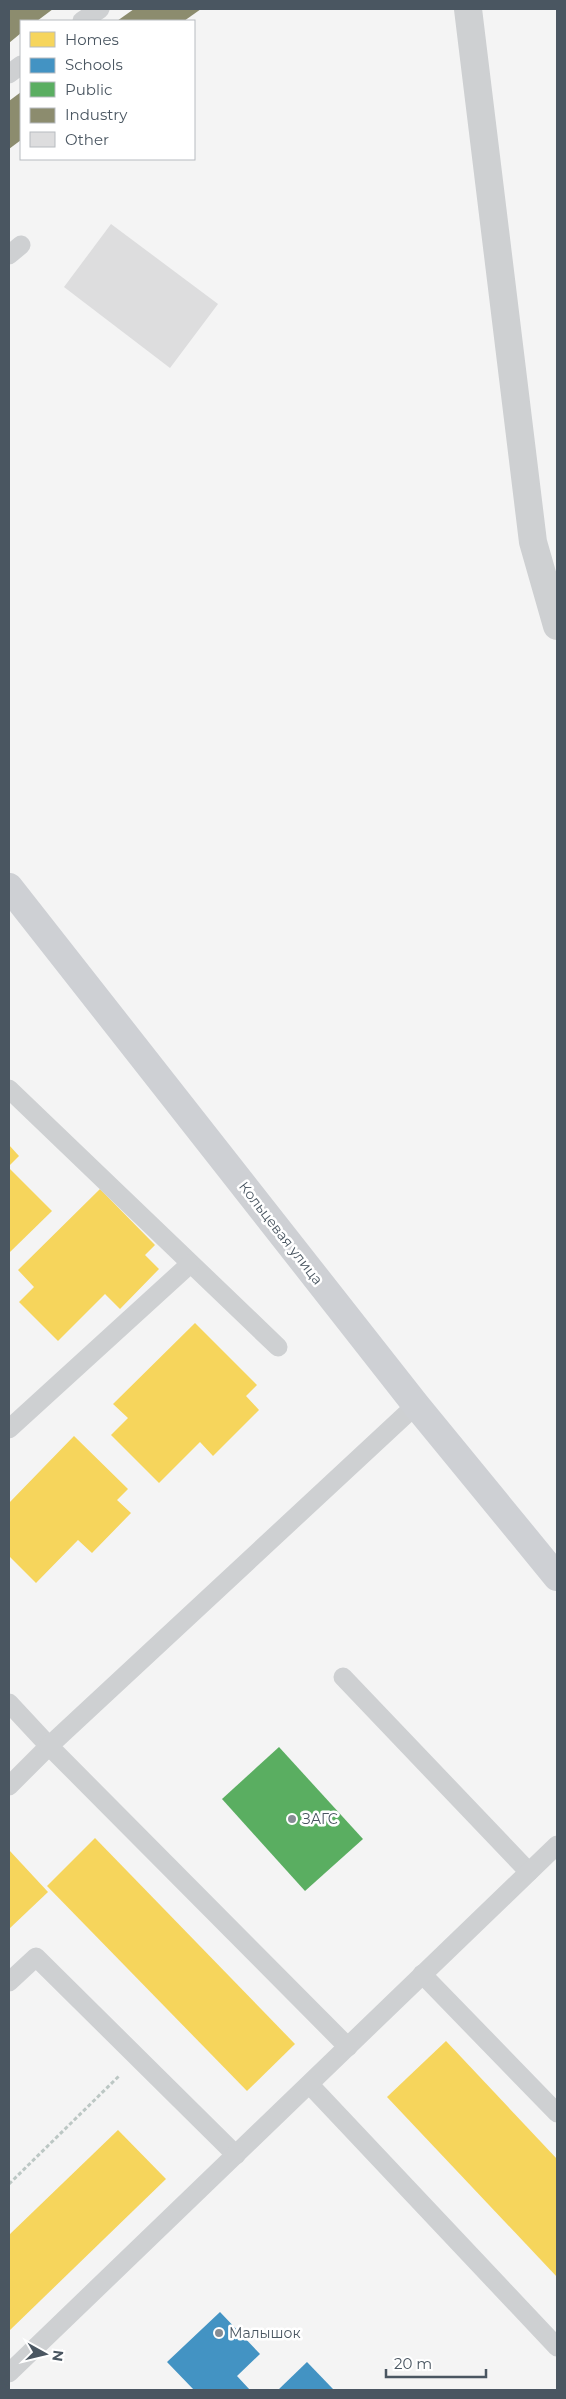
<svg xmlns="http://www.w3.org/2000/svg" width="566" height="2399" viewBox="0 0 566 2399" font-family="Montserrat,sans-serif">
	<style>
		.homes { fill: #f6d55c }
		.schools { fill: #4393c3 }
		.public { fill: #5aae61 }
		.industry { fill: #8c8c6e }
		.building { fill: #ddddde }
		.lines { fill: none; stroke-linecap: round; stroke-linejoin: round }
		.path { stroke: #bcc7c4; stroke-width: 3; stroke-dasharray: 4 2.5; stroke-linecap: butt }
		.lane { stroke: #ced0d2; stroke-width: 19 }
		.street { stroke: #ced0d2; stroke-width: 28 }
		.secondary { stroke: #ced0d4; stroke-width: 28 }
		.poi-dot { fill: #868d94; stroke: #fff; stroke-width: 2 }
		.labels { text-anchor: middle; stroke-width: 5; stroke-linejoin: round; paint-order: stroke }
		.street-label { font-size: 14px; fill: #4a5661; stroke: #fff }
		.poi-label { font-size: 14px; fill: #4a5661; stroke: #fff; text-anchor: start }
	</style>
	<rect width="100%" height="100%" fill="#f4f4f4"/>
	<g class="homes">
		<polygon points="9,1145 19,1156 9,1166"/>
		<polygon points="9,1168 52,1211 9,1253"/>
		<polygon points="100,1189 155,1245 145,1255 159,1269 120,1309 105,1294 58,1341 19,1302 34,1287 18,1270"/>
		<polygon points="195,1323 257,1385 246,1396 259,1410 213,1456 200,1442 159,1483 111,1435 128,1418 113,1404"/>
		<polygon points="74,1436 128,1489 117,1500 131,1513 92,1553 78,1540 36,1583 9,1556 9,1503"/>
		<polygon points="95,1838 295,2044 247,2091 47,1886"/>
		<polygon points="9,1850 48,1892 9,1929"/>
		<polygon points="446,2041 557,2159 557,2277 387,2097"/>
		<polygon points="118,2130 166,2179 9,2331 9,2235"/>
	</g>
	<g class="schools">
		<polygon points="220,2312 260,2354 237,2376 250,2390 194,2390 167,2362"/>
		<polygon points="307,2362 333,2389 278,2390"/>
	</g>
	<polygon class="public" points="279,1747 363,1839 305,1891 222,1799"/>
	<g class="industry">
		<polygon points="9,9 53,9 37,21 21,21 21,33 9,43"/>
		<polygon points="134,9 201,9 184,21 117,21"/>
		<polygon points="21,92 21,140 9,149 9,101"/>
	</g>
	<polygon class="building" points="111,224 218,304 170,368 64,287"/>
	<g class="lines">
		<polyline class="path" points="9,2184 119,2076"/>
		<g class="lane">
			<polyline points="82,21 100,9"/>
			<polyline points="9,74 21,65"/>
			<polyline points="9,255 21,245"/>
			<polyline points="9,1089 278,1347"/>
			<polyline points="9,1429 190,1264"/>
			<polyline points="343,1677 529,1872"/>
			<polyline points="9,1703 49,1746 9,1786"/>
			<polyline points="422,1974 557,2113"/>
			<polyline points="9,1982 36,1957 236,2155"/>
			<polyline points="348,2047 49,1746 416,1405"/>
			<polyline points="310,2085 557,2347"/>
			<polyline points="9,2373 557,1845"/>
		</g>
		<polyline class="street" points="468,9 533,542 557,626"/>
		<polyline class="secondary" points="9,887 416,1405 557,1577"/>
	</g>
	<g class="poi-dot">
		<circle cx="292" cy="1819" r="5"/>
		<circle cx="219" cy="2333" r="5"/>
	</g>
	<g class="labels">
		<g class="street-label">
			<text transform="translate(281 1233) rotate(52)" y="5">Кольцевая улица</text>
		</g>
		<g class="poi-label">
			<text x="302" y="1824">ЗАГС</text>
			<text x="229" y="2338">Малышок</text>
		</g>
	</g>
	<rect width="566" height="2399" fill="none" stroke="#4a5661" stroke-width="20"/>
	<rect x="20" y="20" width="175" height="140" fill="#ffffff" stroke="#b7bbc0"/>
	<rect x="30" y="32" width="25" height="15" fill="#f6d55c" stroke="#b7bbc0"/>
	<text x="65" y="45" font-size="15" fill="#4a5661">Homes</text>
	<rect x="30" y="58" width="25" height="15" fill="#4393c3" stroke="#b7bbc0"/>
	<text x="65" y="70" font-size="15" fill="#4a5661">Schools</text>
	<rect x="30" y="82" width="25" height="15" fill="#5aae61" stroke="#b7bbc0"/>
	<text x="65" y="95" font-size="15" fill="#4a5661">Public</text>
	<rect x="30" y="108" width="25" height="15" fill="#8c8c6e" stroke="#b7bbc0"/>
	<text x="65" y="120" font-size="15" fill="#4a5661">Industry</text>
	<rect x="30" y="132" width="25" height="15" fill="#ddddde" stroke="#b7bbc0"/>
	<text x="65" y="145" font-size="15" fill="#4a5661">Other</text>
	<g transform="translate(45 2354) rotate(98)" stroke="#ffffff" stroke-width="4" paint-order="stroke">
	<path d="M0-4L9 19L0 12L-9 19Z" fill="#4a5661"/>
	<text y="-8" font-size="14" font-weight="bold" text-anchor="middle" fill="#4a5661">N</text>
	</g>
	<path d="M386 2369v8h100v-8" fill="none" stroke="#4a5661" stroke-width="2.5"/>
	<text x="394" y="2369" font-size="15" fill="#4a5661" stroke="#ffffff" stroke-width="4" paint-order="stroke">20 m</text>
</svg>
